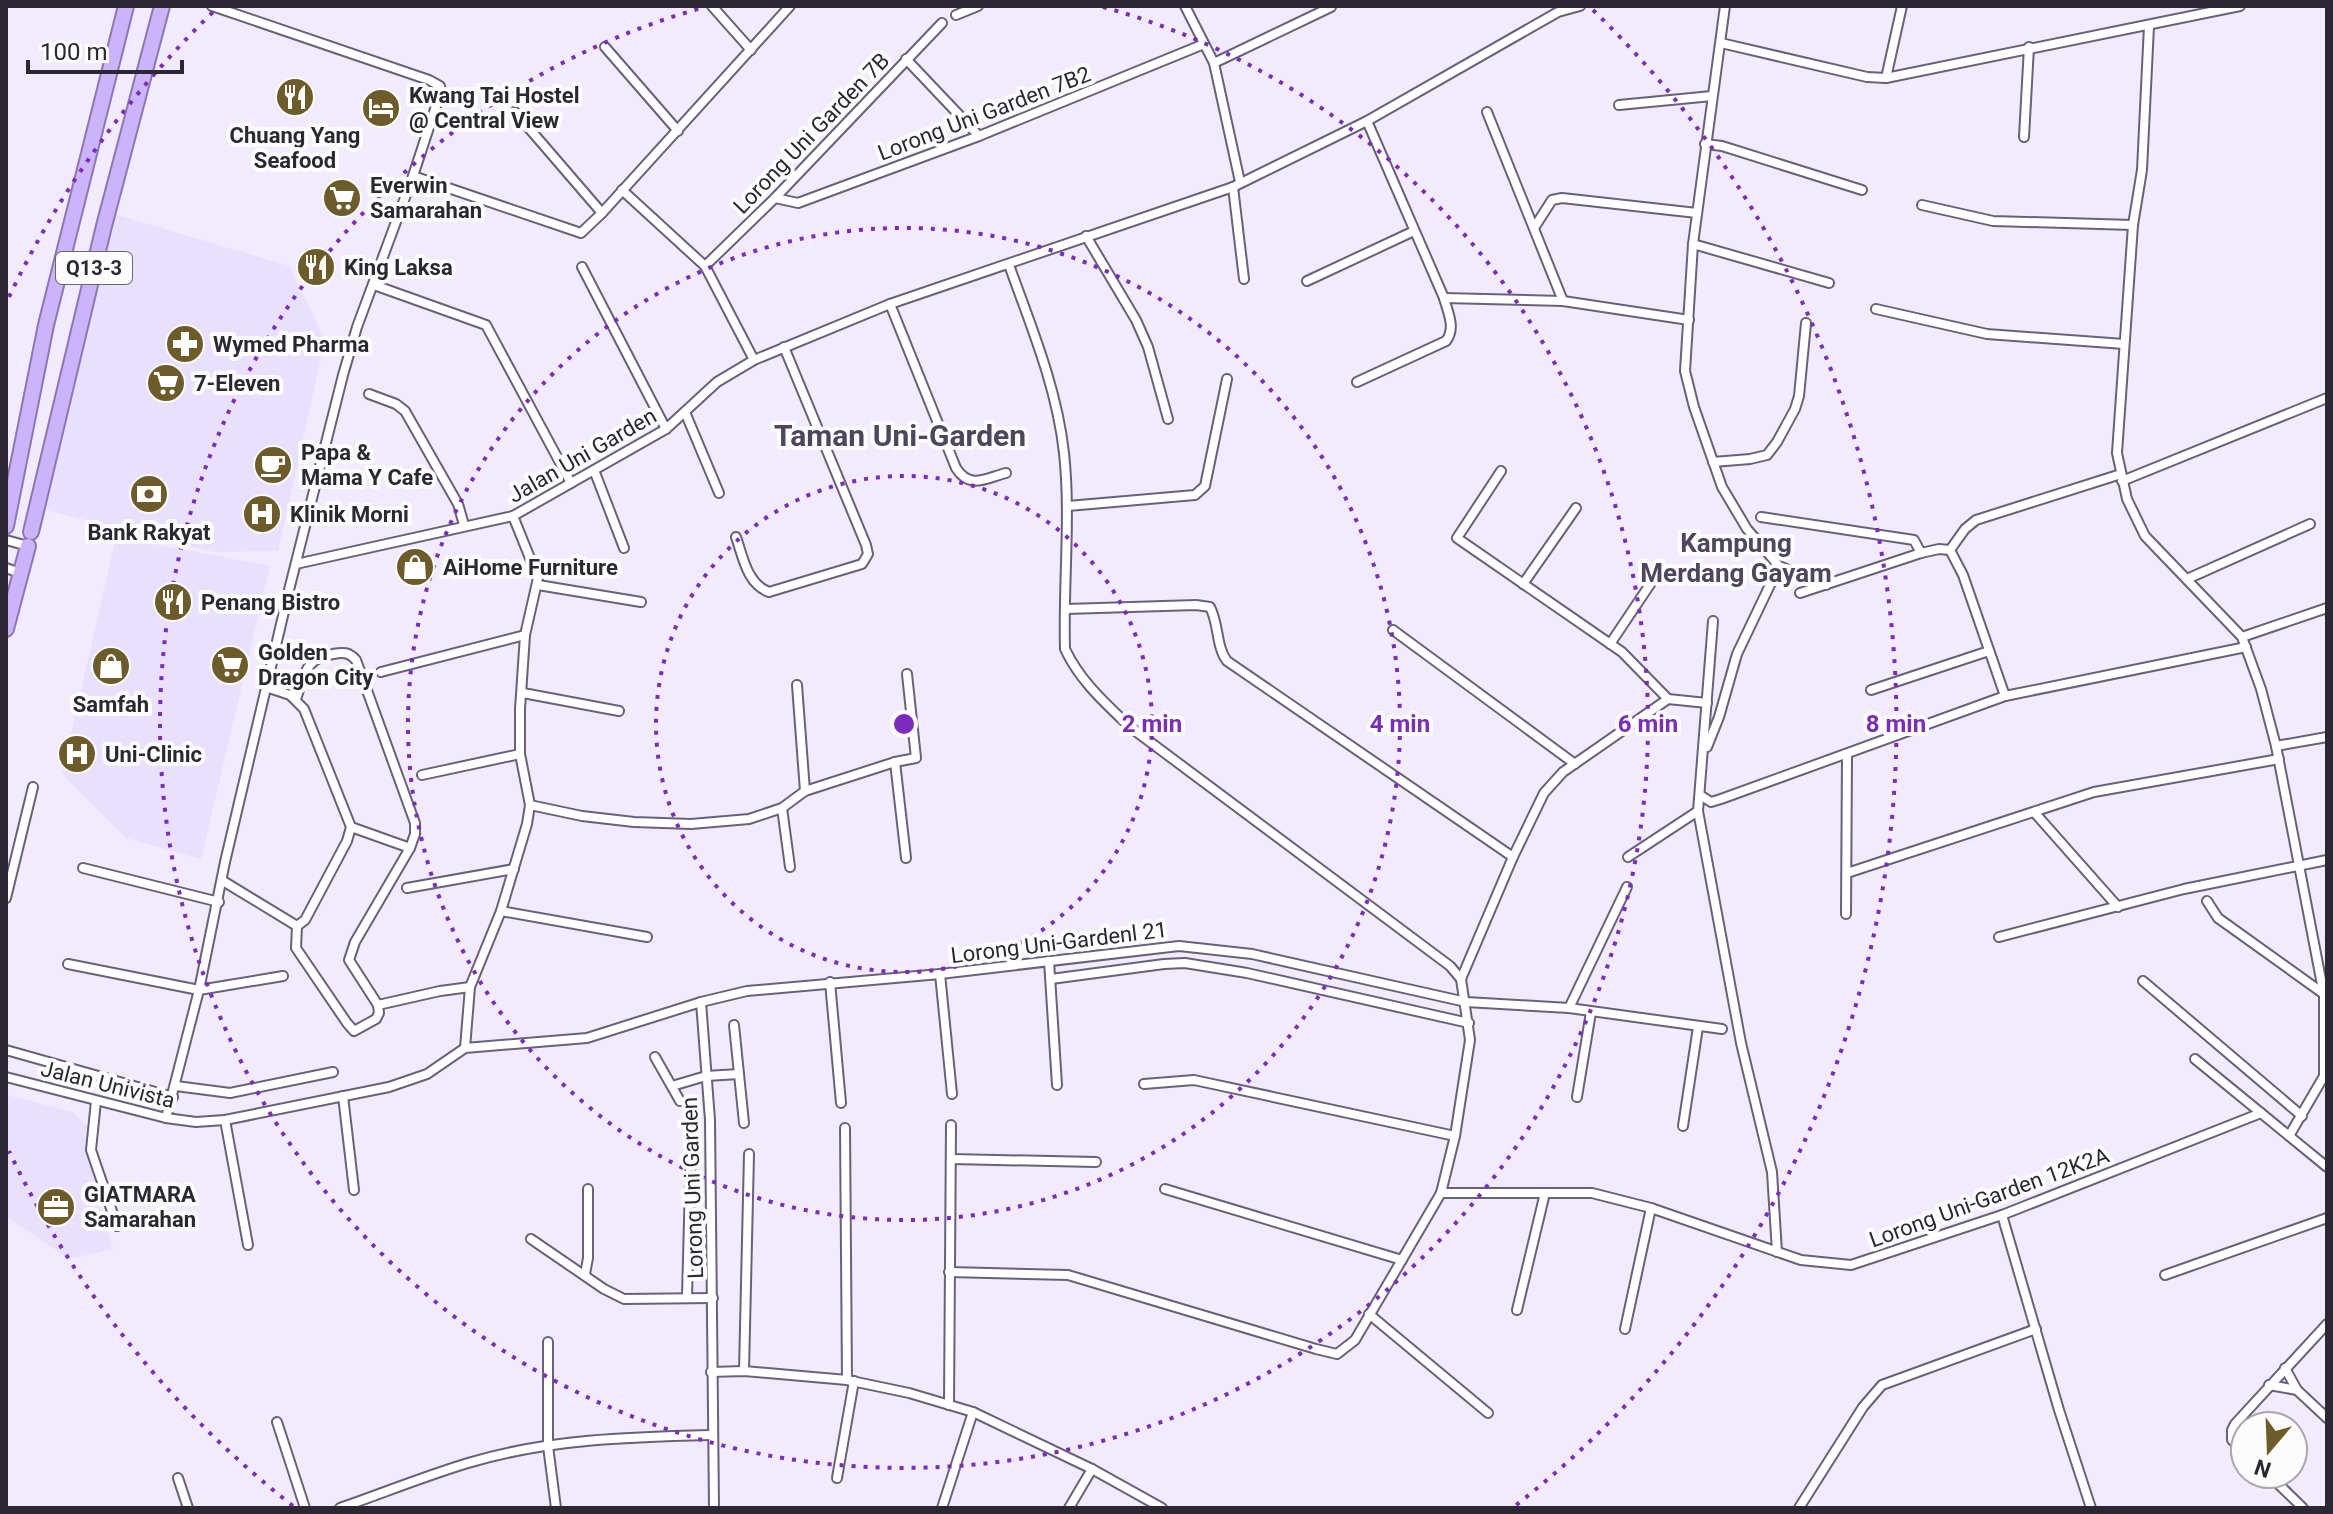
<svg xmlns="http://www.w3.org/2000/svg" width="2333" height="1514" viewBox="0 0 2333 1514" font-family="Roboto,sans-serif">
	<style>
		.built { fill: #e9e0fd }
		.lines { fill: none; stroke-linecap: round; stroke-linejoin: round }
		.minor-casing { stroke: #69617b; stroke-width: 12 }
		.trunk-casing { stroke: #8c77b4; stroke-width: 18 }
		.minor { stroke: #fff; stroke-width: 8 }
		.trunk { stroke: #ccb4fa; stroke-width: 14 }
		.ring { fill: none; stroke: #7b2cbf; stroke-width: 4; stroke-dasharray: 4 8 }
		.labels { text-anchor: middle; stroke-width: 8; stroke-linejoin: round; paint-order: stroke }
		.shield { fill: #fcfcfc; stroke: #6a686f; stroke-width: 2 }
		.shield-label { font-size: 20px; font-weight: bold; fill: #2c2833 }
		.poi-label { font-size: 22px; font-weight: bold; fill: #2c2833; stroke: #fcfcfc; text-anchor: start }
		.street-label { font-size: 22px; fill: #2c2833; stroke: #fcfcfc }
		.quarter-label { font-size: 26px; font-weight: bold; fill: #4d465e; stroke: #fcfcfc }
		.district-label { font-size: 30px; font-weight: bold; fill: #4d465e; stroke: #fcfcfc }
		.centre { fill: #7b2cbf; stroke: #fcfcfc; stroke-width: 4 }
		.ring-label { font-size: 24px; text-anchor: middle; font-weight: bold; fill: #7b2cbf; stroke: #fcfcfc; stroke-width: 8; stroke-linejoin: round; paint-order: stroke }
	</style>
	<rect width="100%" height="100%" fill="#f1ebfd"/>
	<g class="built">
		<polygon points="114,214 289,266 325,340 278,551 214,552 42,509"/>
		<polygon points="116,537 270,566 201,859 126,838 62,774"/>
		<polygon points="6,1095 73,1112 92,1131 86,1149 113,1249 69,1259 6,1216"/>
	</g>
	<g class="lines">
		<defs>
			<g id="minor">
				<polyline points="712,6 751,50"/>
				<polyline points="1185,6 1214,63 1240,182"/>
				<polyline points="1725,6 1693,244 1685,371 1694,407 1722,487 1747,529 1779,566 1826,585"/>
				<polyline points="956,15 978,6"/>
				<polyline points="2149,26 2142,170 2133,225 2117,453 2127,499 2145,536 2242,637 2261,689 2276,746 2324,995 2324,1076 2289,1136"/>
				<polyline points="1721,43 1867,77 1886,78 2240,6"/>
				<polyline points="605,47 678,131"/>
				<polyline points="906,59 979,136"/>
				<polyline points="1214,63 1331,7"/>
				<polyline points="1886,78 1902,6"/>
				<polyline points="1619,105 1712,96"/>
				<polyline points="515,112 602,213"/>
				<polyline points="1487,112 1563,301"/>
				<polyline points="2024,137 2029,47"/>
				<polyline points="1705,144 1722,146 1862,190"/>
				<polyline points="413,176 581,233 602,213 790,6"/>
				<polyline points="1233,187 1244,279"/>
				<polyline points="622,190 705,266 754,360"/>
				<polyline points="775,198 798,203 979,136 1204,44"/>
				<polyline points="1922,205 1993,221 2133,225"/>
				<polyline points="1534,228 1552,200 1562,198 1697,213"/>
				<polyline points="1086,236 1136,320 1148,347 1168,419"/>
				<polyline points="1693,244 1829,283"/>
				<path d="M1009,265c22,61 48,123 55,188 7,65 -1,130 1,196 15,32 40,54 65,78l320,239 11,13"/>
				<polyline points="705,266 775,198 942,23"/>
				<polyline points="582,267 666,429"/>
				<polyline points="1307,281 1414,231"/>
				<polyline points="374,285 486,325 571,483"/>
				<polyline points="1444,298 1563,301 1689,320"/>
				<path d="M890,304l66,164c14,22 30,10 50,5"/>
				<polyline points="1876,309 1987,334 2124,344"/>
				<path d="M1357,382l89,-41c10,-13 2,-28 -2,-43l-77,-177"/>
				<polyline points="369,394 396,404 405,411 458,504 464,525"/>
				<polyline points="685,412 719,493"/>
				<polyline points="1713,462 1750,459 1767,455 1777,442 1795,409 1799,396 1806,323"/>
				<polyline points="594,470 624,548"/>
				<polyline points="1501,471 1457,538 1622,652 1668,699 1707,703"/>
				<polyline points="2122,481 2327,398"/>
				<polyline points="1068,506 1195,495 1205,486 1227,379"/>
				<polyline points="1761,517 1914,540 1921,553"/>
				<path d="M736,537c7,20 11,47 33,55l93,-28 6,-10 -2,-9 -82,-198"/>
				<polyline points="6,540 28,546"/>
				<polyline points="1950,550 1965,529 1976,520 2121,474"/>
				<polyline points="1950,550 1963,575 2005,696"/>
				<polyline points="296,564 513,516 666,429 717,382 754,360 890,304 1233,187 1367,121 1558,12 1580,6"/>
				<polyline points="6,568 20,573"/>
				<polyline points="2187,579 2310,524"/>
				<polyline points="1523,584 1576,508"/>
				<polyline points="538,585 641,602"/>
				<polyline points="1800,593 1921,553 1939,549 1950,550"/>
				<path d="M1066,609l130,-4 14,2c9,17 6,40 17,54l286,196"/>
				<polyline points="1713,621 1698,811 1741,1043 1772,1172 1777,1252"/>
				<polyline points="1393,630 1575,764"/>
				<polyline points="2242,637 2327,608"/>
				<polyline points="1610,644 1655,577"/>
				<polyline points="381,672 525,635"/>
				<polyline points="797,685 805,791"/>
				<polyline points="1871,690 1989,651"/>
				<polyline points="523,693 619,711"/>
				<path d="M296,699c9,-25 8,-40 37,-45 10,-2 16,-2 23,6l59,163v11l-5,14 -55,94 -6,18 29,45 1,8 -3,6 -22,12 -7,-8 -51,-75 1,-22"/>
				<polyline points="2276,746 2327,737"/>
				<polyline points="1707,747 1719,717 1737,654 1779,566"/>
				<polyline points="895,762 906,858"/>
				<polyline points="422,775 520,754"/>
				<polyline points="1700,795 1711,802 1721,799 2005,696 2246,647"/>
				<polyline points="530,805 582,816 634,822 691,824 749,819 782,808 805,791 895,762 916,758 907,674"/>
				<polyline points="782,808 790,867"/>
				<polyline points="2034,812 2118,907"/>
				<polyline points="351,827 410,848"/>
				<polyline points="1628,857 1698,811"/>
				<polyline points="83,868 219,902"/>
				<polyline points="1847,873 2094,792 2279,759"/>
				<polyline points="223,881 297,926 305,920 347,841 351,827 304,709 290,695 266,687"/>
				<polyline points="407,888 514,869"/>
				<polyline points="6,898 33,787"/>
				<polyline points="2207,901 2218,918 2324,994"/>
				<polyline points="501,911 647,937"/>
				<polyline points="1846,914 1847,756"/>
				<polyline points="1999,937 2184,889 2327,860"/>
				<polyline points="1049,961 1057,1085"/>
				<polyline points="68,964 199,990 283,976"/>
				<polyline points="940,974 952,1094"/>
				<polyline points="1051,979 1164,964 1185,963 1247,973 1469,1023"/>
				<polyline points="2143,981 2302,1116"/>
				<polyline points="830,982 841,1103"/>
				<polyline points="701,1002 710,1120 714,1508"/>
				<polyline points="378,1005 440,991 470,987"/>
				<polyline points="1569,1008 1627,887"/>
				<polyline points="734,1025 744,1123"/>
				<polyline points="465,1048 470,987 501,911 527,824 530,805 520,754 520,709 525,635 538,578 513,516"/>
				<polyline points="6,1050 173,1097"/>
				<polyline points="655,1057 680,1101"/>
				<polyline points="2195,1059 2327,1167"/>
				<polyline points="6,1077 166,1118 196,1122 225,1120 389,1087 427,1074 465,1048 587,1038 701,1002 747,991 940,974 1179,946 1252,954 1466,1002 1569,1008 1722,1029"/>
				<polyline points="1144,1084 1194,1080 1455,1136"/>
				<polyline points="176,1086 230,1093 333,1072"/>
				<polyline points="672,1086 706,1076 739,1074"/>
				<polyline points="343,1096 354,1190"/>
				<polyline points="1577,1097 1591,1012"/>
				<polyline points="96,1101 91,1150 117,1226"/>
				<polyline points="166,1118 199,990 225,862 290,586 343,375 357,327 413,176 441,91 440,86 429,80 212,6"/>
				<polyline points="225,1120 248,1245"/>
				<polyline points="1683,1126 1698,1027"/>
				<polyline points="845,1128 847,1380"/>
				<polyline points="951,1159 1096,1162"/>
				<polyline points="1165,1189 1402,1260"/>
				<polyline points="1441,1193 1592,1193 1651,1208 1801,1260 1851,1265 2002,1215 2261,1113"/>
				<polyline points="2002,1215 2059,1410 2091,1508"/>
				<polyline points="531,1239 604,1289 624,1299 713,1298"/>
				<polyline points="949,1272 1068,1275 1316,1349 1337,1354 1355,1340 1441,1193 1455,1136 1470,1040 1461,979 1513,857 1544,793 1563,772 1668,699"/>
				<polyline points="585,1274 588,1258 588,1189"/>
				<polyline points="2165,1275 2327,1218"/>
				<polyline points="687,1297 691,1146"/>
				<polyline points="1517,1310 1545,1193"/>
				<polyline points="1369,1314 1488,1413"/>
				<polyline points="1625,1329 1651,1208"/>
				<polyline points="548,1342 548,1446 556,1508"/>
				<polyline points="2285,1368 2297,1390 2327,1418"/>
				<polyline points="744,1371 749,1154"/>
				<polyline points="711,1372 744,1371 847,1380 909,1393 973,1412 1092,1469 1162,1508"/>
				<polyline points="2269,1385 2297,1390"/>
				<polyline points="949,1405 951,1125"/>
				<polyline points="277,1422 305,1508"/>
				<polyline points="2245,1452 2232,1440 2232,1430 2235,1424 2327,1324"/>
				<polyline points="2268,1474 2303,1508"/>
				<polyline points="178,1478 188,1508"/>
				<polyline points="837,1478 854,1381"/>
				<path d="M340,1508c43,-15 85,-32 128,-45 79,-24 163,-26 244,-28"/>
				<polyline points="942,1508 973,1412"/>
				<polyline points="1069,1508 1092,1469"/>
				<polyline points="1799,1508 1863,1407 1882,1385 2036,1329"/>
			</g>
			<g id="trunk">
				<polyline points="6,526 46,325 126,6"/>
				<polyline points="31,532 104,226 162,6"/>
				<polyline points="6,629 28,546"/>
			</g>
		</defs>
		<use href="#minor" class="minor-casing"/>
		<use href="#trunk" class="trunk-casing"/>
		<use href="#minor" class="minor"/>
		<use href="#trunk" class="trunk"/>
	</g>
	<g class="ring">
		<circle cx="904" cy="724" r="248"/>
		<circle cx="904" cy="724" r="496"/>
		<path d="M1103 7A744 744 0 1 1 705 7"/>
		<path d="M293 1506A992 992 0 0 1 9 1151M9 297A992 992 0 0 1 215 10M1593 10A992 992 0 0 1 1515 1506"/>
	</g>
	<defs>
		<symbol id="restaurant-disc" viewBox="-11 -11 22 22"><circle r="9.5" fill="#6d5b29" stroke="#fcfcfc"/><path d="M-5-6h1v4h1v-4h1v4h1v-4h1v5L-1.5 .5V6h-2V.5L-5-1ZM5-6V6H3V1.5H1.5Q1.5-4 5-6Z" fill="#fff"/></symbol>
		<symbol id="hotel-disc" viewBox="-11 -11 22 22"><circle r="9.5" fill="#6d5b29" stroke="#fcfcfc"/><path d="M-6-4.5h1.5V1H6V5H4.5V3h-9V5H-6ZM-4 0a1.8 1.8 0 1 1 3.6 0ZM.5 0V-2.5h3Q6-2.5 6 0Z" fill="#fff"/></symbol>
		<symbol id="supermarket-disc" viewBox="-11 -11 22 22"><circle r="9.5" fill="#6d5b29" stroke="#fcfcfc"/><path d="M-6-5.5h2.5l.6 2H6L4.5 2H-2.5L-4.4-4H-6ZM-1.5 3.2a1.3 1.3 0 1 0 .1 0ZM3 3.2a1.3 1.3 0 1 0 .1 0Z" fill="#fff"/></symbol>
		<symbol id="pharmacy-disc" viewBox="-11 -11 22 22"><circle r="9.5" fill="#6d5b29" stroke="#fcfcfc"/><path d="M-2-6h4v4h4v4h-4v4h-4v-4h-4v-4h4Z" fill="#fff"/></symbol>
		<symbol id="cafe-disc" viewBox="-11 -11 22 22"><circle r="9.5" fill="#6d5b29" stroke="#fcfcfc"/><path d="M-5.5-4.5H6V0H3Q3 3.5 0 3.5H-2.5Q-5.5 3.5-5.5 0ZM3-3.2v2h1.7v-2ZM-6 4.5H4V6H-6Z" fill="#fff"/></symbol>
		<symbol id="bank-disc" viewBox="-11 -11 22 22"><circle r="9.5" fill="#6d5b29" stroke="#fcfcfc"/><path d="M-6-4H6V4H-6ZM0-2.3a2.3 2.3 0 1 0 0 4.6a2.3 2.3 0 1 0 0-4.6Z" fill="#fff"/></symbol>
		<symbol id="hospital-disc" viewBox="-11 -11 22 22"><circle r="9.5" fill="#6d5b29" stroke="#fcfcfc"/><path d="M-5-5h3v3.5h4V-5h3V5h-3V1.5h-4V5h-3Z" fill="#fff"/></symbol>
		<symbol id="shop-disc" viewBox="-11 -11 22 22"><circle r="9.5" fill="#6d5b29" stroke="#fcfcfc"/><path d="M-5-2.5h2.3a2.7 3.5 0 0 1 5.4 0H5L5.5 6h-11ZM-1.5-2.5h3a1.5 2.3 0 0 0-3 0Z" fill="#fff"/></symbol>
		<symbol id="office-disc" viewBox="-11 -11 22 22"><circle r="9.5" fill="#6d5b29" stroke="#fcfcfc"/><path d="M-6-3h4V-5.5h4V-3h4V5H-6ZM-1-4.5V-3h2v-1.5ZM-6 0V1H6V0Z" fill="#fff"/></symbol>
	</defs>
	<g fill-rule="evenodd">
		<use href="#restaurant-disc" x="273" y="75" width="44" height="44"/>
		<use href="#hotel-disc" x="359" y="86" width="44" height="44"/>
		<use href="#supermarket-disc" x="320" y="176" width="44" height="44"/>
		<use href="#restaurant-disc" x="294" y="245" width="44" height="44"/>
		<use href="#pharmacy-disc" x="163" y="322" width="44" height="44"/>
		<use href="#supermarket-disc" x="144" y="361" width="44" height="44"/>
		<use href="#cafe-disc" x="251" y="443" width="44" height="44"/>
		<use href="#bank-disc" x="127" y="472" width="44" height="44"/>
		<use href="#hospital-disc" x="240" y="492" width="44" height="44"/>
		<use href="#shop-disc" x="393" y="545" width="44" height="44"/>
		<use href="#restaurant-disc" x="151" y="580" width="44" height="44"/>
		<use href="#supermarket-disc" x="208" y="643" width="44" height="44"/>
		<use href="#shop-disc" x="89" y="644" width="44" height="44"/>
		<use href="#hospital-disc" x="55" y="732" width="44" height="44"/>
		<use href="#office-disc" x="34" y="1185" width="44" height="44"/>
	</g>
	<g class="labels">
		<rect class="shield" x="56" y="252" width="76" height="32" rx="6"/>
		<g class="shield-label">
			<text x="94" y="275">Q13-3</text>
		</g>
		<g class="poi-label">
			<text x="409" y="103">Kwang Tai Hostel<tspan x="409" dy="25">@ Central View</tspan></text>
			<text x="295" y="143" text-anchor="middle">Chuang Yang<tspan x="295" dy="25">Seafood</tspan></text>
			<text x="370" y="193">Everwin<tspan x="370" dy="25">Samarahan</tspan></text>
			<text x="344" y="275">King Laksa</text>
			<text x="213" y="352">Wymed Pharma</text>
			<text x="194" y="391">7-Eleven</text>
			<text x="301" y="460">Papa &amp;<tspan x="301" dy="25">Mama Y Cafe</tspan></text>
			<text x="290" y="522">Klinik Morni</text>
			<text x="149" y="540" text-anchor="middle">Bank Rakyat</text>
			<text x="443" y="575">AiHome Furniture</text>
			<text x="201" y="610">Penang Bistro</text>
			<text x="258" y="660">Golden<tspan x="258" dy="25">Dragon City</tspan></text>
			<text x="111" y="712" text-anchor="middle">Samfah</text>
			<text x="105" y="762">Uni-Clinic</text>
			<text x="84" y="1202">GIATMARA<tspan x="84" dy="25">Samarahan</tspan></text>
		</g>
		<g class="street-label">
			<text transform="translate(984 113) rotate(-21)" y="8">Lorong Uni Garden 7B2</text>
			<text transform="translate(811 133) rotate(-46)" y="8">Lorong Uni Garden 7B</text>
			<text transform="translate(582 455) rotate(-30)" y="8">Jalan Uni Garden</text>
			<text transform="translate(1059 942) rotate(-7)" y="8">Lorong Uni-Gardenl 21</text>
			<text transform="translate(108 1084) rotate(14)" y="8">Jalan Univista</text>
			<text transform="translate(692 1188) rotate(-92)" y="8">Lorong Uni Garden</text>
			<text transform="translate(1989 1197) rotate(-20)" y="8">Lorong Uni-Garden 12K2A</text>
		</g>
		<g class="quarter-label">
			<text x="1736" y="552">Kampung<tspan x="1736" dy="30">Merdang Gayam</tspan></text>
		</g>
		<g class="district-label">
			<text x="900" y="446">Taman Uni-Garden</text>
		</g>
	</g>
	<circle cx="904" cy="724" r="12" class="centre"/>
	<g class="ring-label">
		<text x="1152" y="732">2 min</text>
		<text x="1400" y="732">4 min</text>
		<text x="1648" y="732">6 min</text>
		<text x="1896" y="732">8 min</text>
	</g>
	<rect width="2333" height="1514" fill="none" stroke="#2c2833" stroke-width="16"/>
	<g transform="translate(2269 1450) rotate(199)"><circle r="38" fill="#fcfcfc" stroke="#a9a7ac" stroke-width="2"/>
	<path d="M0-6L14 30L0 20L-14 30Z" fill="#6d5b29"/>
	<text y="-12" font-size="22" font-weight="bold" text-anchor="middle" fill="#2c2833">N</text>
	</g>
	<path d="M28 60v12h154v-12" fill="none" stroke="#2c2833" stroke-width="4"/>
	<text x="40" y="60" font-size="24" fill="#2c2833" stroke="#fcfcfc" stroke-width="6" paint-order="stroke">100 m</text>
</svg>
